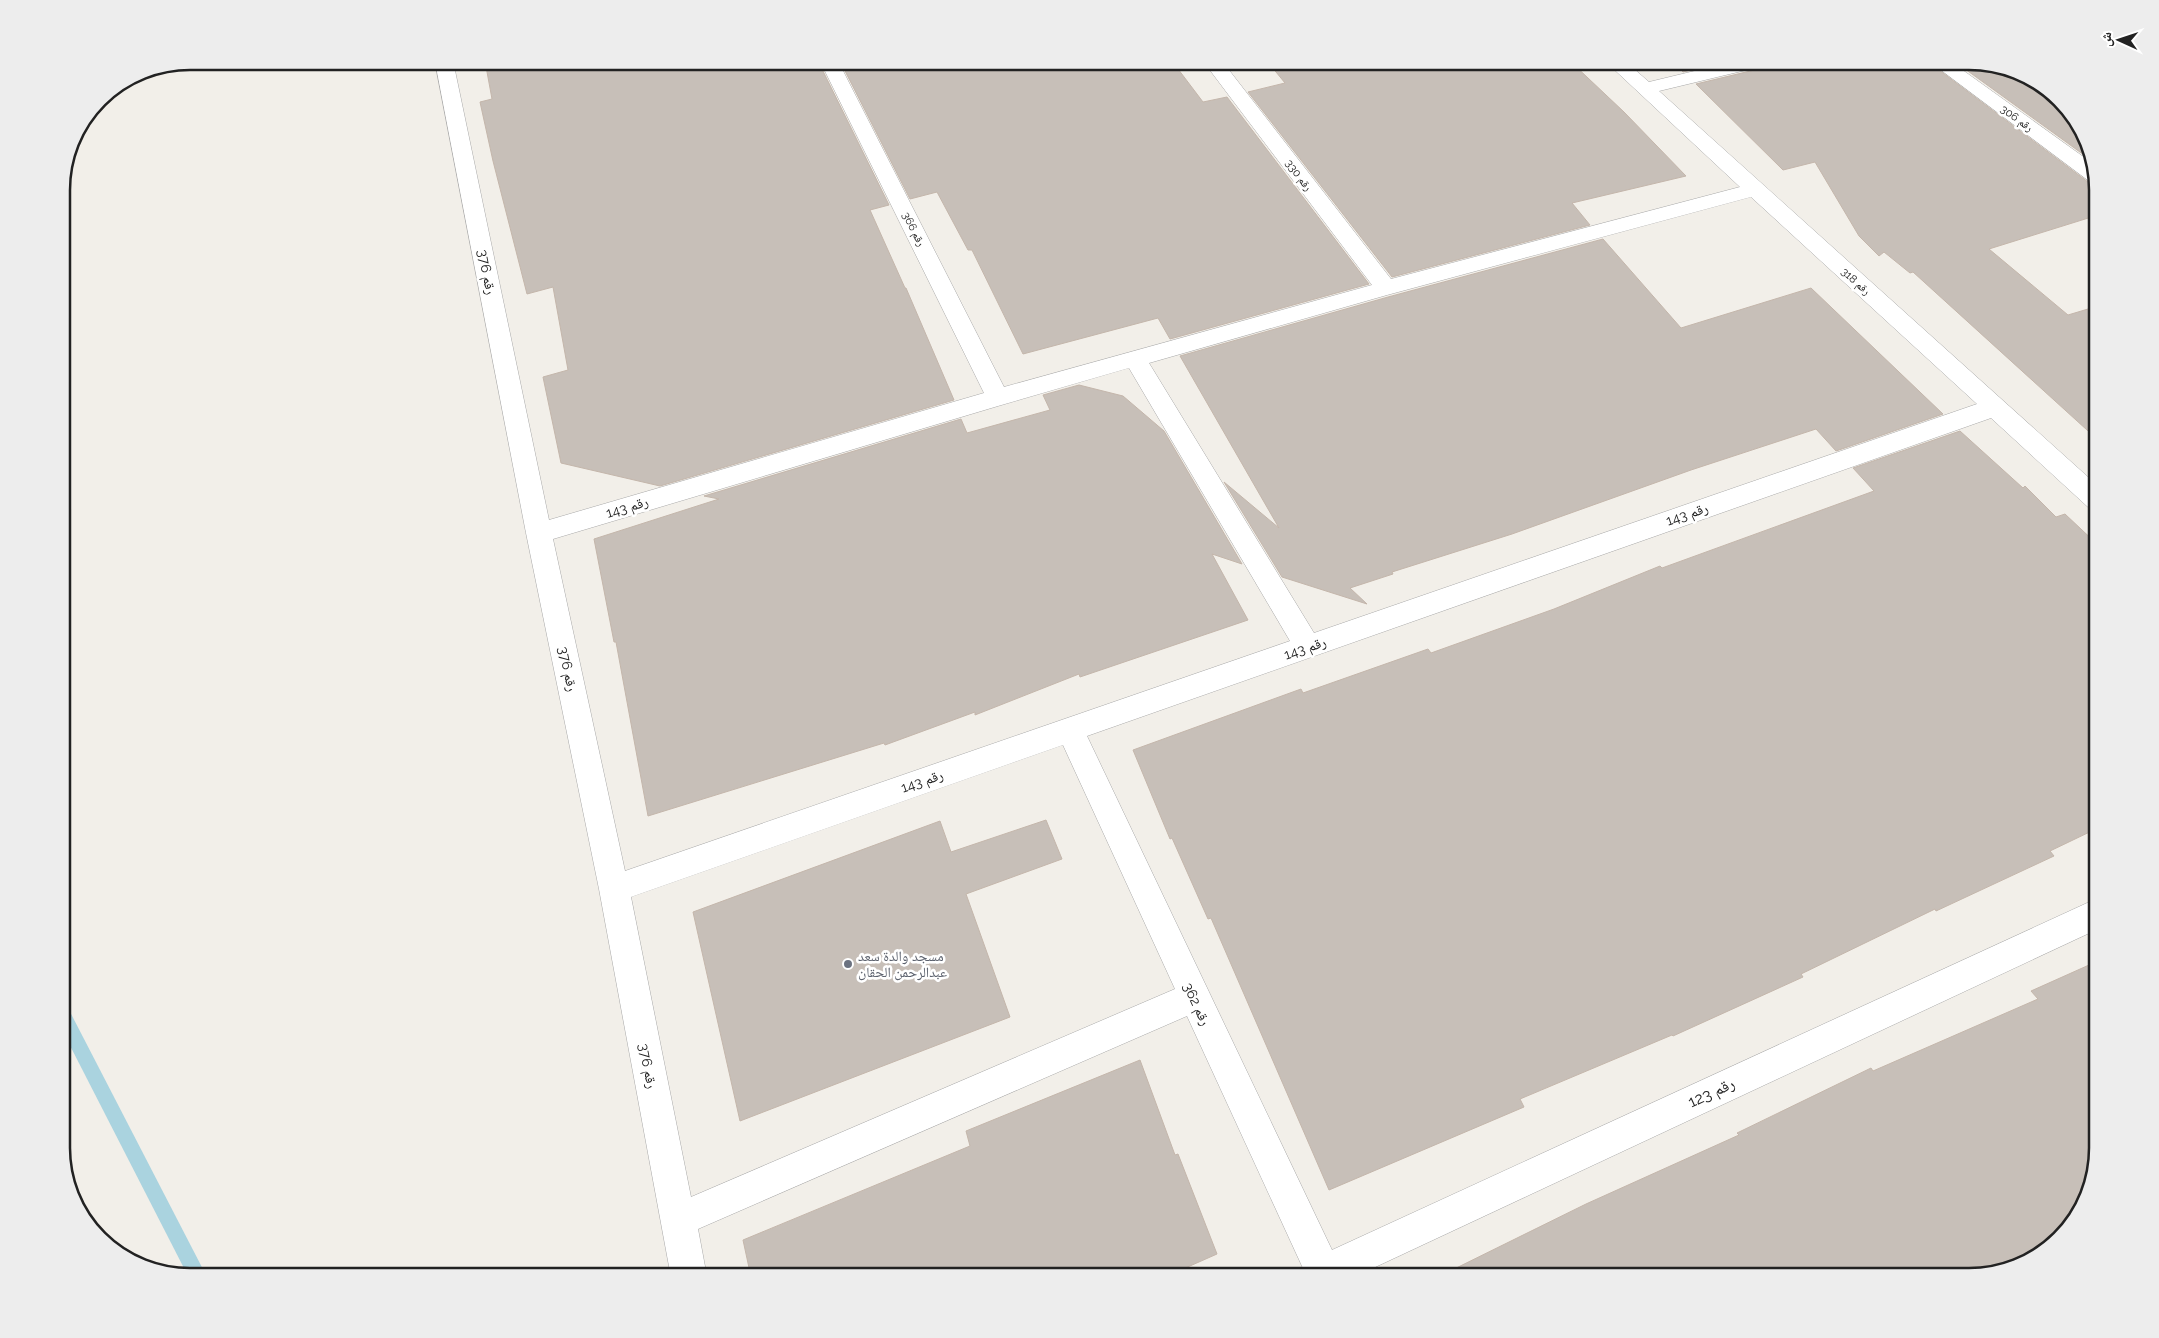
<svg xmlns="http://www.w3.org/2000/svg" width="2159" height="1338" viewBox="0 0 2159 1338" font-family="Raleway,'Noto Naskh Arabic',sans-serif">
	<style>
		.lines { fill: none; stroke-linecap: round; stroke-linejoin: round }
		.stream { fill: #aad3df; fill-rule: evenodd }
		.building { fill: #c7bfb8; stroke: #c4b6ab }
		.minor-casing { stroke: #a9a9a9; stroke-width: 1 }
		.minor { fill: #fff; fill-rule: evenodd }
		.worship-dot { fill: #6b7280; stroke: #fff; stroke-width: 2 }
		.labels { text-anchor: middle; stroke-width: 5; stroke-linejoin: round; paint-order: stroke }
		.far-street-label { font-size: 11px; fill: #222; stroke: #fff }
		.street-label { font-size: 14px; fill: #222; stroke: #fff }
		.worship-label { font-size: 14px; fill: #5b616d; stroke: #fff; text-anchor: start }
		.near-street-label { font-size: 16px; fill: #222; stroke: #fff }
		.rim { fill: none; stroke: #222; stroke-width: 2.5 }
	</style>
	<rect width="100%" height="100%" fill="#f2efe9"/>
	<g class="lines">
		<polygon class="stream" points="62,1006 68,1008 207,1277 188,1276 62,1030"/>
	</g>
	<g class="building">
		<polygon points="485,61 818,61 889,205 870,210 905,288 906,288 954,400 660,486 561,463 543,377 568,370 553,287 527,294 493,161 480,102 492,99"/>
		<polygon points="840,61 1172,61 1203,102 1227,97 1369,284 1170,339 1158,318 1023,354 972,250 968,250 937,192 910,199"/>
		<polygon points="1267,61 1570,61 1624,112 1686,176 1572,203 1590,225 1392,277 1248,92 1285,83"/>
		<polygon points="1672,61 1727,61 1683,72"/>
		<polygon points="1771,61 1927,61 2088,182 2097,184 2098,215 1989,249 2068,315 2098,306 2098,440 1913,272 1910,273 1884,252 1879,256 1859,236 1815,162 1783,170 1696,84 1767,67"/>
		<polygon points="1954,61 1969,61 2034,79 2080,125 2091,160"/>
		<polygon points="1603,239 1681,328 1811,288 1943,414 1836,451 1816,429 1691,470 1512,534 1392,572 1393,574 1350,588 1367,604 1282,577 1224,482 1279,528 1180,356 1388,297"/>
		<polygon points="1079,385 1123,396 1164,431 1242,564 1212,554 1248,620 1080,677 1079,674 975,715 975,712 885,745 884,743 648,816 616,642 614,642 594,539 719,499 704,496 961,419 967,433 1050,410 1043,395"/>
		<polygon points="1960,431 2023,488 2025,486 2056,517 2065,514 2098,545 2098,828 2050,851 2054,856 1936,911 1935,909 1801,974 1803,977 1673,1036 1672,1035 1520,1099 1524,1107 1329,1190 1211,918 1208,919 1172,838 1170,839 1133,750 1301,689 1303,693 1428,649 1431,653 1554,609 1660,566 1662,568 1874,491 1853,468"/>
		<polygon points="1046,820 1062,859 966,894 1010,1017 740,1121 693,912 940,821 951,852"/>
		<polygon points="2098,961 2098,1148 2080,1213 2034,1259 1969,1277 1438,1277 1586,1204 1739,1135 1737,1133 1871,1068 1873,1071 2038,999 2031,991"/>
		<polygon points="1140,1060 1175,1155 1178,1154 1217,1254 1165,1277 751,1277 743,1240 970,1146 966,1131"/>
	</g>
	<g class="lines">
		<defs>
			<g id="minor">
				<path d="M435,61h18l96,459 435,-127 -164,-332h18l166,326 368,-102 -169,-224h19l169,218 349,-92 -135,-126h20l24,21 87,-21h33l-2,4 -108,26 439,395v25l-9,-3 -98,-90 -904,318 245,514 766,-352v31l-744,348h-47l-120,-261 -489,213 9,48h-36l-72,-388 -73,-356zM1751,197l226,207 -663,229 -165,-270 238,-68zM1129,368l161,273 -665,230 -72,-332 445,-133zM1063,745l112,244 -484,208 -60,-300z"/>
				<polygon points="1929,61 1950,61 2092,163 2097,182 2089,181"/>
			</g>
		</defs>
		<use href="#minor" class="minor-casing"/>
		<use href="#minor" class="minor"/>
	</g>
	<circle class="worship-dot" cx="848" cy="964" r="5"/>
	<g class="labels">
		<g class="far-street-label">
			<text transform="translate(2017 118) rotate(36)" y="4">رقم 306</text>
			<text transform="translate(1299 175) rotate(53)" y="4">رقم 330</text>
			<text transform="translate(914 229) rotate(63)" y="4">رقم 366</text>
			<text transform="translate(1856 281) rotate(42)" y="4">رقم 318</text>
		</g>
		<g class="street-label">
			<text transform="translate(487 272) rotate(79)" y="5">رقم 376</text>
			<text transform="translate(627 507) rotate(-17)" y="5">رقم 143</text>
			<text transform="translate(1687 514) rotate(-19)" y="5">رقم 143</text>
			<text transform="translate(1305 648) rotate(-19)" y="5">رقم 143</text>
			<text transform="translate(568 669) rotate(78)" y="5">رقم 376</text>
			<text transform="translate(922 781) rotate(-19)" y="5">رقم 143</text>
			<text transform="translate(1197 1004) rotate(65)" y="5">رقم 362</text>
			<text transform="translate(648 1066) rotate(79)" y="5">رقم 376</text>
		</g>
		<g class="worship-label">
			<text x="858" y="961">مسجد والدة سعد<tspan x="858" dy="16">عبدالرحمن الحقان</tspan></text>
		</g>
		<g class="near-street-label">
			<text transform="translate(1711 1092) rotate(-25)" y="6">رقم 123</text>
		</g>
	</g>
	<path d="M0 0H2159V1338H0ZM190 70H1969A120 120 0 0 1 2089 190V1148A120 120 0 0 1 1969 1268H190A120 120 0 0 1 70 1148V190A120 120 0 0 1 190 70Z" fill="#ededed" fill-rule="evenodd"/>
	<path class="rim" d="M190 70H1969A120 120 0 0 1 2089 190V1148A120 120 0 0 1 1969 1268H190A120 120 0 0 1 70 1148V190A120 120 0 0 1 190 70Z"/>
	<g transform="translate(2119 40) rotate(273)" stroke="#ffffff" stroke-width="4" paint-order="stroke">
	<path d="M0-4L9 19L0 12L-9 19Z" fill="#222222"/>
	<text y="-8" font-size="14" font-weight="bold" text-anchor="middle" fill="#222222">ش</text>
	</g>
</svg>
